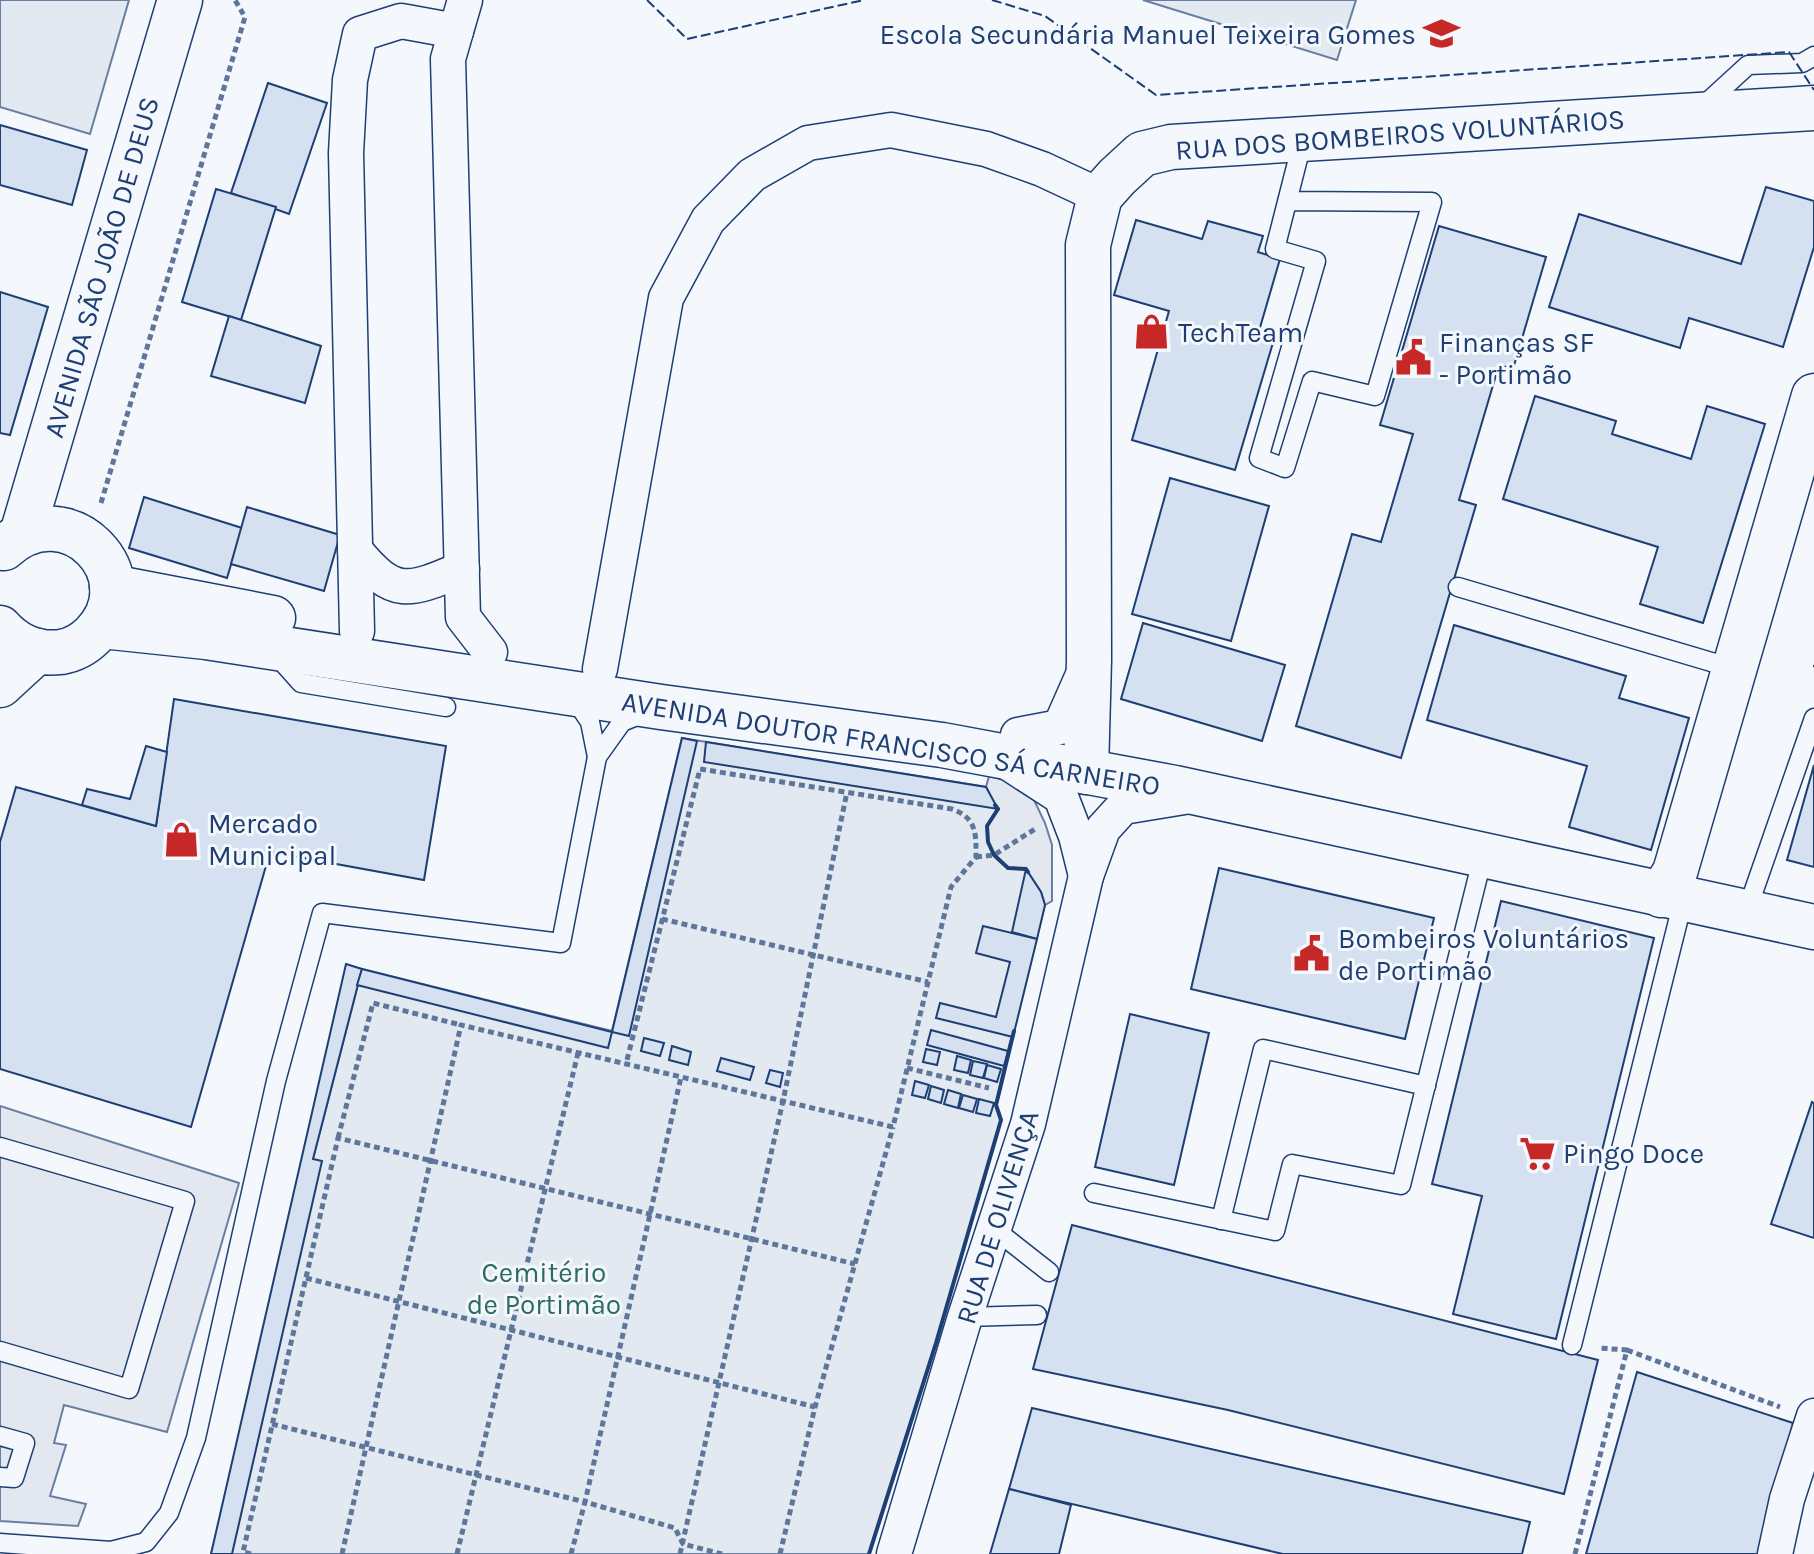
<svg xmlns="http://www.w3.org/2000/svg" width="1814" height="1554" viewBox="0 0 1814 1554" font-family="Karla,sans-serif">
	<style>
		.green { fill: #e3e9f0; stroke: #687fa3; stroke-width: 2 }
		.parking { fill: #e3e8f0; stroke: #687fa3; stroke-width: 2 }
		.building { fill: #d5e0f0; stroke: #1d3f73; stroke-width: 2 }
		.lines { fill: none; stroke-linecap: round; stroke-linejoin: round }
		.lane-casing { stroke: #1d3f73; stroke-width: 21 }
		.street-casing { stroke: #1d3f73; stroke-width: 37 }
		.secondary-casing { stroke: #1d3f73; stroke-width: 47 }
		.path { stroke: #5e769c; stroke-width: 5; stroke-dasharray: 6 4; stroke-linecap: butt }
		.lane { stroke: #f4f7fb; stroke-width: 18 }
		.street { stroke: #f4f7fb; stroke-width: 34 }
		.secondary { stroke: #f4f7fb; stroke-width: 44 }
		.fence { stroke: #1d3f73; stroke-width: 2; stroke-dasharray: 10 4; stroke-linecap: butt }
		.wall { stroke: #1d3f73; stroke-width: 4 }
		.labels { text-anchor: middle; stroke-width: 6; stroke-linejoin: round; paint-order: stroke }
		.poi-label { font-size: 28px; fill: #1d3f73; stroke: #f4f7fb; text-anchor: start }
		.street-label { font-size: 28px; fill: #1d3f73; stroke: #f4f7fb }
		.park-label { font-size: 28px; fill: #2c6c60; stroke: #f4f7fb }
	</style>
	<rect width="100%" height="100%" fill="#f4f7fb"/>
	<g class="green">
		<polygon points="0,0 129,0 90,134 0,107"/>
		<polygon points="1143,0 1356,0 1337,60"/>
		<path d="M682,738l304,49 12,22 -10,33c8,19 17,26 38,27l15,23 4,13 -41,161 -8,39 5,15 -65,223 -67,211h-658l151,-585 250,62z"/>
	</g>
	<g class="parking">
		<polygon points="989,776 1008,781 1034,800 1045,823 1052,845 1052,901 1045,905 1041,892 1026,869 1008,868 994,855 988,842 987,826 997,809 986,787"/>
		<polygon points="0,1106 239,1183 167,1432 64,1405 54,1443 66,1445 50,1496 86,1504 78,1526 0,1521"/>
	</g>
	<g class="building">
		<polygon points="268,83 327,103 289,214 231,193"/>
		<polygon points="0,125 87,150 72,205 0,185"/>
		<polygon points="1766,187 1814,201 1814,247 1783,347 1689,318 1680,348 1549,307 1579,214 1741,264"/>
		<polygon points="216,189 276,207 241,320 182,302"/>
		<polygon points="1136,220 1202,239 1208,221 1263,236 1258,252 1280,259 1259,331 1275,336 1235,470 1132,440 1169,311 1114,295"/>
		<polygon points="1439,226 1546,257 1513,369 1499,365 1459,500 1476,505 1401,758 1296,726 1352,534 1381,542 1413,434 1380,425"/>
		<polygon points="0,292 48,307 10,435 0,433"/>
		<polygon points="229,316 321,346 305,403 211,376"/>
		<polygon points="1535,396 1616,421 1612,434 1691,459 1707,406 1765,424 1703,623 1640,604 1658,547 1503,499"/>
		<polygon points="1170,478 1269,506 1231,641 1132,614"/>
		<polygon points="144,497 242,528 227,578 129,548"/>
		<polygon points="247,507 340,535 324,591 231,564"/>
		<polygon points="1143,623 1285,665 1262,741 1121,699"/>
		<polygon points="1454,625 1626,676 1619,698 1689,718 1651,850 1569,827 1587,766 1427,720"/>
		<polygon points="174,699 446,746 424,880 270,852 191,1127 0,1069 0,842 16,787 156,826"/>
		<polygon points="682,738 697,741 629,1036 612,1032"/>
		<polygon points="706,742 986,787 998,809 704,762"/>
		<polygon points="146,746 167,752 156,826 82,805 87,789 130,799"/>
		<polygon points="1814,765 1814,867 1787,860"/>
		<polygon points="1219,868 1434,918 1405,1039 1191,989"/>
		<polygon points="1026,869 1041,892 1045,905 1037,939 1012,932"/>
		<polygon points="1501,901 1654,938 1556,1339 1453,1314 1482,1196 1432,1184"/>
		<polygon points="983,926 1037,939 1013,1037 936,1018 940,1003 996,1017 1010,962 976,953"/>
		<polygon points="346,964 362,969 313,1159 322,1161 232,1554 211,1554"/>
		<polygon points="362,969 612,1032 608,1048 357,985"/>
		<polygon points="1130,1014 1209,1033 1174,1185 1095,1167"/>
		<polygon points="931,1030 1008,1051 1004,1066 927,1045"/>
		<polygon points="644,1038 664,1043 660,1056 641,1051"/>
		<polygon points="672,1046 691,1052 688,1065 669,1060"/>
		<polygon points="926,1049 940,1052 937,1065 923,1062"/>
		<polygon points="957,1056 971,1060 968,1073 954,1070"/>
		<polygon points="721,1058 754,1067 750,1080 717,1071"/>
		<polygon points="973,1061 987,1064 983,1078 970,1075"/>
		<polygon points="987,1065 1001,1069 997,1082 984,1078"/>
		<polygon points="770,1070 783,1073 780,1087 766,1083"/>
		<polygon points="915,1081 929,1085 925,1098 912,1095"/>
		<polygon points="931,1086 944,1090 941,1103 928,1099"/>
		<polygon points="948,1090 961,1094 958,1108 944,1104"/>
		<polygon points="963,1095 977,1099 973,1112 959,1108"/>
		<polygon points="979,1099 994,1103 990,1116 976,1113"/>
		<polygon points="1812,1102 1814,1103 1814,1238 1771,1224"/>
		<polygon points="1072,1225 1598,1360 1564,1494 1228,1410 1033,1369"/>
		<polygon points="1637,1372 1793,1423 1758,1554 1586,1554"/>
		<polygon points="1032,1408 1530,1522 1522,1554 1283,1554 1009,1489"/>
		<polygon points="1009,1489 1071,1505 1059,1554 990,1554"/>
	</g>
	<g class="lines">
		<defs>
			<g id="lane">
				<polyline points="1701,108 1748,65 1802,63 1814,56"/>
				<polyline points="1287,201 1432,202 1375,396 1312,381 1285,468 1259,458 1316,261 1275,249 1303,139"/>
				<polyline points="1458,587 1735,669"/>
				<polyline points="276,655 301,683 446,707"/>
				<polyline points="574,698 590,722 597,757 622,722 644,713"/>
				<polyline points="1753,893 1814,718"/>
				<polyline points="0,1147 185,1201 129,1389 0,1351"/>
				<polyline points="1094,1193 1275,1231 1292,1164 1401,1185 1483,856"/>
				<polyline points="1221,1220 1263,1049 1426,1086"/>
				<polyline points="993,1228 1049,1272"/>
				<polyline points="965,1317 1037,1315"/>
				<polyline points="1572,1345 1684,897"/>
				<polyline points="0,1436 25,1443 14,1478 0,1477"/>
				<polyline points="0,1543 111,1551 146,1542 169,1513 196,1438 276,1081 322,913 561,943 597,757"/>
			</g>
			<g id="street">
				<polyline points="456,31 448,59 463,617 490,652"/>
				<path d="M355,550c39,48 53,42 107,19"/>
				<polyline points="357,631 346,153 350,80 360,34 401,21 456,31 465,0"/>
				<polyline points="600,669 666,298 708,220 752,175 808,143 891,130 986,149 1042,169 1100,196"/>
				<polyline points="1018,735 1060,727 1083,675"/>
				<polyline points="1007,762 1061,797 1076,836 1086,876"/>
				<polyline points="894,1554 965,1317 1028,1124 1086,876 1103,829 1123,807 1184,797"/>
				<polyline points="1775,1554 1787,1499 1814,1416"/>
			</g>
			<g id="secondary">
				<polyline points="22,534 180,0"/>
				<polyline points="112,587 273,618"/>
				<polyline points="102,626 206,637 661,707 942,745 1175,788 1814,927"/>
				<path d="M0,628c16,18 36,27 61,24 12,-2 23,-8 32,-17 58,-59 -26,-145 -89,-87"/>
				<polyline points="0,685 37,651"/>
				<polyline points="1086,772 1089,660 1088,245 1100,196 1117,177 1142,154 1171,147 1814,108"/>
				<polyline points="1661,895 1675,872 1814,396"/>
			</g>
		</defs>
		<use href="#lane" class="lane-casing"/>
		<use href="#street" class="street-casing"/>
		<use href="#secondary" class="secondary-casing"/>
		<g class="path">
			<polyline points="101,503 245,17 235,0"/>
			<polyline points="976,857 994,855 1035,829"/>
			<polyline points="662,919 928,982"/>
			<polyline points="907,1068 989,1088"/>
			<polyline points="338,1138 373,1003 461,1025"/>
			<polyline points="306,1278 815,1407"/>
			<polyline points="1627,1350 1780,1407"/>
			<polyline points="272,1424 585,1502 681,1077"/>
			<polyline points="251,1554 243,1552 338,1138 855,1264"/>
			<path d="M342,1554l119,-529 432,102 58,-240 25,-30c0,-23 1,-39 -24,-48l-252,-40 -74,295"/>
			<polyline points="457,1554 578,1053"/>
			<polyline points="571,1554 585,1502 675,1528 683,1544 722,1554"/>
			<polyline points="680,1554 783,1101 847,792"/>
			<polyline points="780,1554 815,1407 893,1127"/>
			<polyline points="1575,1554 1627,1350 1599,1348"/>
		</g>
		<use href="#lane" class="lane"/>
		<use href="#street" class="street"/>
		<use href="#secondary" class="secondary"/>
		<g class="fence">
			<polyline points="647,0 687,39 864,0"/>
			<polyline points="992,0 1045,16 1156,95 1789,52 1814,90"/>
			<polyline points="1814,665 1814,667"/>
		</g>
		<g class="wall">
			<polyline points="995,805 998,809 987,826 988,842 994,855 1008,868 1026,869 1028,872"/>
			<polyline points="869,1554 936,1343 1001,1120 996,1105 1014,1031"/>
		</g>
	</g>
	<defs>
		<symbol id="school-bare" viewBox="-9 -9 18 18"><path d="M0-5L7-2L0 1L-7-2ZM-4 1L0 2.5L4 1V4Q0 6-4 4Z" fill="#c62828" stroke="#f4f7fb" stroke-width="2.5" paint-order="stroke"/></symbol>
		<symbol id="shop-bare" viewBox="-9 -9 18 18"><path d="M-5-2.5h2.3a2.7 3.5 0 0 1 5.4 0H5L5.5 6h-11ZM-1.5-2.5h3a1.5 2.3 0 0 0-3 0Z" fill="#c62828" stroke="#f4f7fb" stroke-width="2.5" paint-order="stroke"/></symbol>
		<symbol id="civic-bare" viewBox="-9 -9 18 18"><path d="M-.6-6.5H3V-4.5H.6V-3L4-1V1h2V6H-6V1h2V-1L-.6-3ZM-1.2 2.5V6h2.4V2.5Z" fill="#c62828" stroke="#f4f7fb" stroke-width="2.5" paint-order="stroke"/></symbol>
		<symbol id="supermarket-bare" viewBox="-9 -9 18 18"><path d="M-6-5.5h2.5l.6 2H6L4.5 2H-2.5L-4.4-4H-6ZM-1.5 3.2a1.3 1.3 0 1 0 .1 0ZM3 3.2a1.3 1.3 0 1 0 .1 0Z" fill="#c62828" stroke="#f4f7fb" stroke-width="2.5" paint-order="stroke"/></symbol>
	</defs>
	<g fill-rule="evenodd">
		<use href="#school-bare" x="1416" y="8" width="51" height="51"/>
		<use href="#shop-bare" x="1126" y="306" width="51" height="51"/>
		<use href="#civic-bare" x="1388" y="332" width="51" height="51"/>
		<use href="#shop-bare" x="156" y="814" width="51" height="51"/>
		<use href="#civic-bare" x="1286" y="928" width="51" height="51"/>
		<use href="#supermarket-bare" x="1512" y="1128" width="51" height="51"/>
	</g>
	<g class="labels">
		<g class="poi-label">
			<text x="1416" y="44" text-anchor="end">Escola Secundária Manuel Teixeira Gomes</text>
			<text x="1178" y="342">TechTeam</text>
			<text x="1439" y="352">Finanças SF<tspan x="1439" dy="32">- Portimão</tspan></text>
			<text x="208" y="833">Mercado<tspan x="208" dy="32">Municipal</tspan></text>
			<text x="1338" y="948">Bombeiros Voluntários<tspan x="1338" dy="32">de Portimão</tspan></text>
			<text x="1563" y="1163">Pingo Doce</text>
		</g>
		<g class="street-label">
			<text transform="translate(1400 134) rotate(-4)" y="10">RUA DOS BOMBEIROS VOLUNTÁRIOS</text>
			<text transform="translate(101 267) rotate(-74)" y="10">AVENIDA SÃO JOÃO DE DEUS</text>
			<text transform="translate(891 743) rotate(9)" y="10">AVENIDA DOUTOR FRANCISCO SÁ CARNEIRO</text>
			<text transform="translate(997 1217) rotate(-73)" y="10">RUA DE OLIVENÇA</text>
		</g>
		<g class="park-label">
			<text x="544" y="1282">Cemitério<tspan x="544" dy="32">de Portimão</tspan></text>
		</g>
	</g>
</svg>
